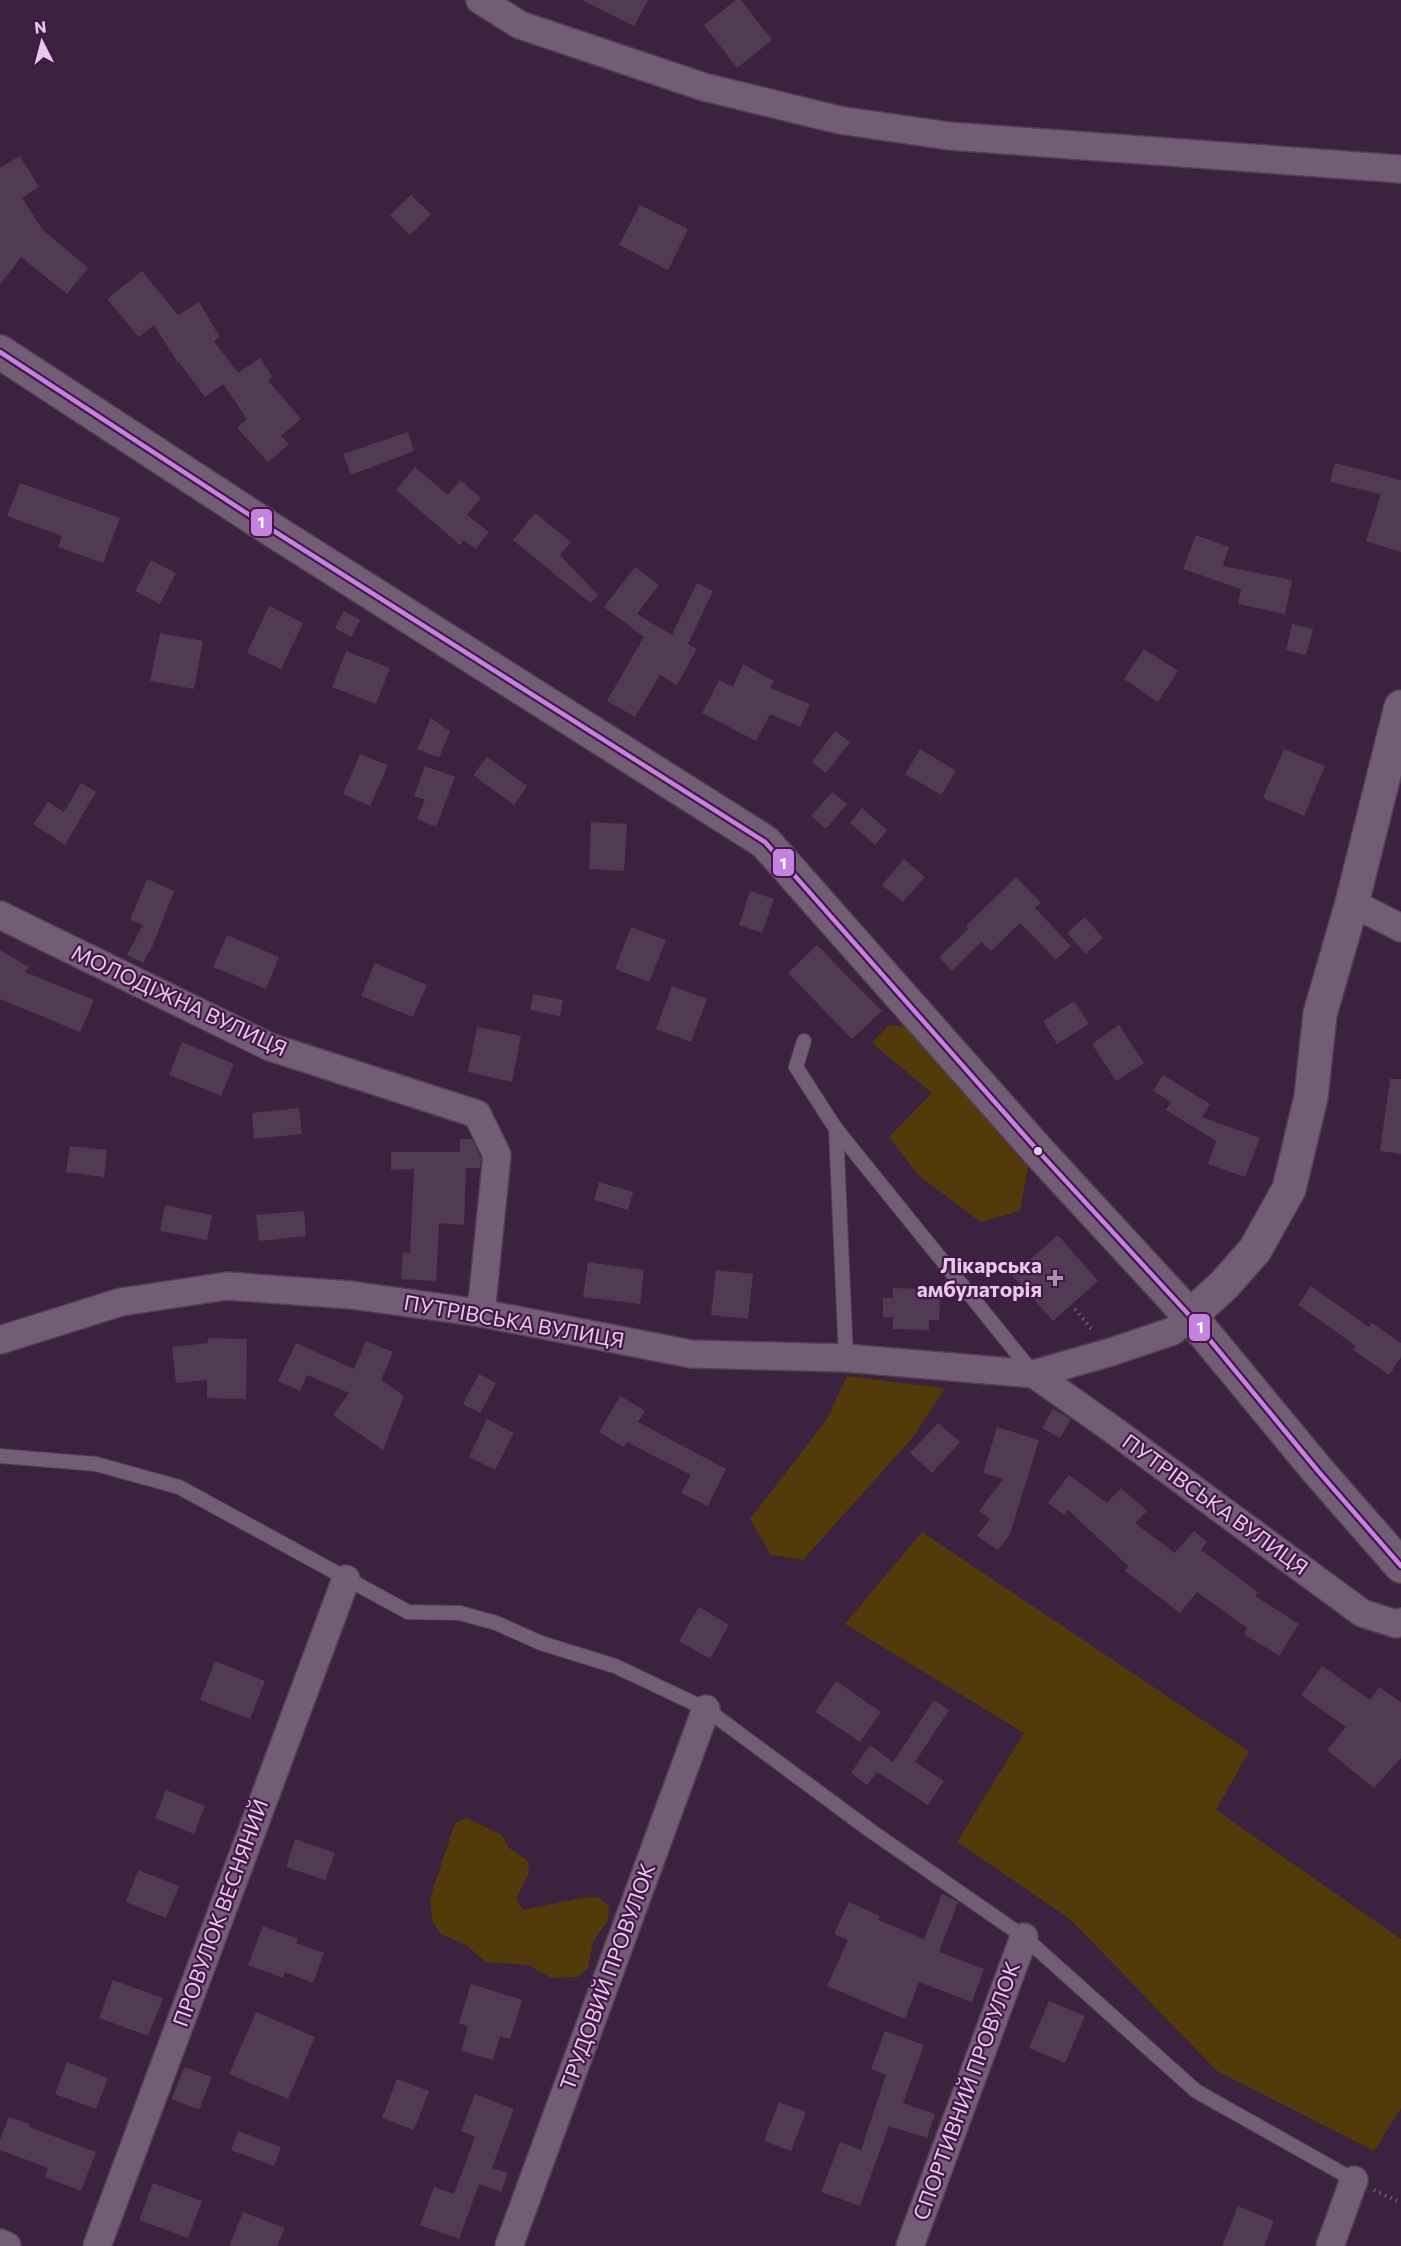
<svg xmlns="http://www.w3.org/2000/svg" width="1401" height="2246" viewBox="0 0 1401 2246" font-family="Commissioner,sans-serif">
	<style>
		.green { fill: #523a0b }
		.building { fill: #503b52 }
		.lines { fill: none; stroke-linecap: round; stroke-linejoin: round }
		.service-casing { stroke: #543f57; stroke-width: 16 }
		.minor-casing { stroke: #543f57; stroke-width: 30 }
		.tertiary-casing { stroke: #543f57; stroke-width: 36 }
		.secondary-casing { stroke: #543f57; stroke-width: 36 }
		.path { stroke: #6f5d71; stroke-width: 4; stroke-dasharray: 1.5 4.5; stroke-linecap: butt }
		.service { stroke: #725e74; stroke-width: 14 }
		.minor { stroke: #725e74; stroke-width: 27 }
		.tertiary { stroke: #725e74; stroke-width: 33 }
		.secondary { stroke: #725e74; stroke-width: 33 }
		.bus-1-casing { stroke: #45164a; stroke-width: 9 }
		.bus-1 { stroke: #c483df; stroke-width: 4.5 }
		.bus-dot { fill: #e6cae8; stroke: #45164a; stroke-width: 2 }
		.poi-dot { fill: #aa8fac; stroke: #45164a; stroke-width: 2 }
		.labels { text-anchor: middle; stroke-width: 4.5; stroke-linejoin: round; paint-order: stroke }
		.street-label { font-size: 21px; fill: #e6cae8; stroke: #45164a }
		.poi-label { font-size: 21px; font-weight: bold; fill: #e6cae8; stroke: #45164a; text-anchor: end }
		.line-badge { stroke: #45164a; stroke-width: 2 }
		.badge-label { font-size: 16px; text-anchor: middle; font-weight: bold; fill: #fff }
	</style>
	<rect width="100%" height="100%" fill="#3b223e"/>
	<g class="green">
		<polygon points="889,1025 906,1027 1028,1167 1020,1211 981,1222 918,1175 889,1137 932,1093 872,1043"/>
		<polygon points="847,1376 945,1388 914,1436 803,1560 771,1555 750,1519 827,1419"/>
		<polygon points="922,1532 1249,1751 1216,1810 1401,1939 1401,2108 1374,2151 1217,2071 1070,1919 957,1842 1024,1733 845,1624"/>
		<polygon points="467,1818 502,1835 508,1847 529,1862 528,1875 516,1899 523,1910 587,1897 599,1898 609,1906 608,1920 593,1942 588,1968 578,1977 551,1978 528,1965 486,1962 466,1945 441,1934 433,1923 430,1898 455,1823"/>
	</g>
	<g class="building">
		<polygon points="582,0 648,0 634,26"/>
		<polygon points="736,0 741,0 772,40 737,68 704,25"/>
		<polygon points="20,156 39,187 22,198 43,230 88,268 67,294 21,257 0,285 0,168"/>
		<polygon points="411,195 431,214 410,235 390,215"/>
		<polygon points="640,205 688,229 668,270 619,245"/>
		<polygon points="142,271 178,315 199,302 220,337 214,341 238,373 260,358 272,377 268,380 301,419 281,436 289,444 268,462 237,428 247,419 223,384 205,397 179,362 178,363 154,325 139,337 107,299"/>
		<polygon points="408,432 414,451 351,475 343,454"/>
		<polygon points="1335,463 1401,480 1401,552 1366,541 1381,494 1330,482"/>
		<polygon points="415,467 448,495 460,480 481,498 467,515 489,532 476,549 464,540 460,545 396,490"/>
		<polygon points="20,483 120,518 103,563 58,547 62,536 7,516"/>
		<polygon points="535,513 571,542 560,555 598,595 590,603 513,540"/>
		<polygon points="1196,535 1229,547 1223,566 1292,580 1285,614 1238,604 1241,589 1183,569"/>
		<polygon points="151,560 176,573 160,604 135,591"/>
		<polygon points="635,567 659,585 637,614 672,635 697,583 713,591 688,644 697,649 677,685 660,675 635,717 607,701 644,637 604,607"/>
		<polygon points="269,606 303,623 281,669 247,653"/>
		<polygon points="344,611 360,620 351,637 335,628"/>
		<polygon points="1292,624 1313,629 1306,655 1286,650"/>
		<polygon points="160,633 203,641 194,689 150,681"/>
		<polygon points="1144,649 1178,671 1158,702 1124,679"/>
		<polygon points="346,651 390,668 376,704 332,687"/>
		<polygon points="743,664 774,681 770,688 810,704 800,727 770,714 756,741 702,713 719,680 733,687"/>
		<polygon points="431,718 450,731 439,758 417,749"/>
		<polygon points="835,731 850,742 826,773 812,762"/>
		<polygon points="920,749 956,771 941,795 905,774"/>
		<polygon points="1284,749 1325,766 1304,816 1263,798"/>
		<polygon points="360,754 388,765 370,806 343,794"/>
		<polygon points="487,757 527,786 514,805 473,775"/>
		<polygon points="425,766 455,777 436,827 417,819 425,800 414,796"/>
		<polygon points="81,783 96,792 65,845 33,824 48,802 64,812"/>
		<polygon points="832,792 847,804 826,829 811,816"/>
		<polygon points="862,808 887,830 875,845 850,823"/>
		<polygon points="591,822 627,824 624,871 589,869"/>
		<polygon points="904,859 925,877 903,902 882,885"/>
		<polygon points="1016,877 1041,903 1035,908 1071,946 1056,960 1020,923 991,951 981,942 952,971 939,957 968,929 966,926"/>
		<polygon points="147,879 174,891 153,945 143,963 127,955 143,925 130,920"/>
		<polygon points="750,891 774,899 762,933 739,925"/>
		<polygon points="1085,917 1103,938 1086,954 1067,933"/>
		<polygon points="631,927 666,940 649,982 615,969"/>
		<polygon points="227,935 279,957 266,989 213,967"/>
		<polygon points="817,945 882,1011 852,1039 788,973"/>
		<polygon points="0,950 29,967 25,972 94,1000 80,1032 0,999"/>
		<polygon points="375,963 427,985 413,1017 361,996"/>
		<polygon points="672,986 707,999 691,1042 656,1029"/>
		<polygon points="533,994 563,1000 560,1016 530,1010"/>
		<polygon points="1074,1001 1089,1024 1057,1044 1043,1021"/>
		<polygon points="1119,1025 1144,1063 1116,1081 1092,1044"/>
		<polygon points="477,1027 521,1036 512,1082 468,1072"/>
		<polygon points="182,1042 234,1064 221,1096 169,1075"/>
		<polygon points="1163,1075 1210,1104 1202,1117 1260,1138 1245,1177 1208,1164 1216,1141 1166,1110 1171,1102 1153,1091"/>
		<polygon points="1390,1079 1401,1079 1401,1154 1380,1151"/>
		<polygon points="299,1108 302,1134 254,1139 252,1113"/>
		<polygon points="460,1139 472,1139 481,1158 480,1168 466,1168 464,1225 439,1223 436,1281 401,1279 403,1252 410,1253 414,1169 391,1170 391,1152 460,1152"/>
		<polygon points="70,1146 107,1150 104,1177 66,1172"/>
		<polygon points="599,1182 633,1192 628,1210 594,1200"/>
		<polygon points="165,1205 212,1215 207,1240 160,1231"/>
		<polygon points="304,1211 306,1236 259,1241 256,1215"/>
		<polygon points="1058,1235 1098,1281 1053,1321 1012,1275"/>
		<polygon points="588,1262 644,1270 640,1304 583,1297"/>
		<polygon points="716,1270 753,1274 748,1319 711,1315"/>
		<polygon points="1311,1286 1369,1327 1372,1323 1401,1343 1401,1357 1389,1375 1353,1350 1356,1346 1298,1305"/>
		<polygon points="893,1288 929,1289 929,1299 940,1299 939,1320 929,1320 929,1330 893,1329 893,1317 883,1317 883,1298 893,1298"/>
		<polygon points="208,1338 247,1339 246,1399 207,1398 207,1380 176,1383 172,1347 208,1343"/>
		<polygon points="366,1341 393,1352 381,1380 404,1396 383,1450 333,1415 349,1393 307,1375 300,1391 278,1381 296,1343 354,1369"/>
		<polygon points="479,1374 496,1383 480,1413 463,1404"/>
		<polygon points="620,1396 645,1411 638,1422 726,1469 708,1506 681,1493 691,1475 627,1442 624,1447 599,1432"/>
		<polygon points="1053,1409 1071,1419 1060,1438 1042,1428"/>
		<polygon points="487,1419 514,1433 495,1470 469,1457"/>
		<polygon points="938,1423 960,1442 932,1473 910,1453"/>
		<polygon points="997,1427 1039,1440 1010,1534 998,1550 977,1536 990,1519 979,1511 1003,1479 983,1473"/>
		<polygon points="1069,1475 1107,1503 1121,1488 1147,1511 1135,1523 1175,1553 1194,1531 1207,1542 1201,1550 1258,1592 1255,1596 1299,1624 1279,1656 1244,1634 1247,1628 1197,1592 1180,1613 1125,1571 1128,1566 1068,1510 1064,1515 1048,1503"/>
		<polygon points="699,1607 729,1625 710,1659 679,1641"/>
		<polygon points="215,1661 265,1681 250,1719 200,1700"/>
		<polygon points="1322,1666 1370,1700 1379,1687 1401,1702 1401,1758 1374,1788 1327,1750 1346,1727 1301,1695"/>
		<polygon points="836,1681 881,1712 860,1742 815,1712"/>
		<polygon points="934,1700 949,1710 915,1762 944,1781 928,1805 877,1772 867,1785 851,1773 870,1745 893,1762"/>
		<polygon points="166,1790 205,1806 194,1834 155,1818"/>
		<polygon points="295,1839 335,1853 325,1880 286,1867"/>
		<polygon points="138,1870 179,1886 166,1918 126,1902"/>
		<polygon points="942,1894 958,1902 939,1952 984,1969 972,2002 919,1982 905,2019 827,1986 848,1940 834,1934 849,1902 880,1916 878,1920 924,1939"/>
		<polygon points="263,1926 298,1939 296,1943 324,1953 313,1983 285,1972 283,1978 248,1965"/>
		<polygon points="113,1980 163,1998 148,2036 99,2018"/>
		<polygon points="471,1984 522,2000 510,2039 500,2036 493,2060 461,2051 468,2026 459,2023"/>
		<polygon points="1049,2001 1085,2016 1065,2063 1029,2048"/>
		<polygon points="256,2012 315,2037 288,2099 229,2074"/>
		<polygon points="885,2031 924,2045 903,2103 935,2114 927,2138 889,2126 860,2206 821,2192 840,2142 861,2150 886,2075 871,2069"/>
		<polygon points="67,2062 108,2078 96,2109 55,2094"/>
		<polygon points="184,2067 212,2077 199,2110 172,2099"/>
		<polygon points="397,2079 429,2091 414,2130 382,2118"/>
		<polygon points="475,2094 514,2109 492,2168 508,2173 501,2192 479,2184 459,2239 420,2225 434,2187 454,2194 475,2137 461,2131"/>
		<polygon points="779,2102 806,2112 791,2151 764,2141"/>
		<polygon points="9,2117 30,2124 29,2127 96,2152 81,2191 45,2177 48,2168 0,2150 0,2140"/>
		<polygon points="238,2131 281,2147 274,2166 231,2150"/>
		<polygon points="153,2183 202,2201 188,2238 139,2220"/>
		<polygon points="1238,2206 1274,2221 1264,2246 1222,2246"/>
		<polygon points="243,2212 285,2228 277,2246 229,2246"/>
	</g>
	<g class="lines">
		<defs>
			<g id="service">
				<polyline points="804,1041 796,1067 836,1129 1033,1373"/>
				<polyline points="836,1129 846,1358"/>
				<polyline points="0,1456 96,1464 179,1487 408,1612 460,1613 496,1623 541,1643 615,1666 706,1709 871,1831 1024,1937 1196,2091 1354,2180"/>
			</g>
			<g id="minor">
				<polyline points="480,0 520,25 704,87 839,120 949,136 1401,169"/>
				<polyline points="1352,903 1401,928"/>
				<polyline points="0,915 270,1047 477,1114 497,1155 481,1313"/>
				<polyline points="0,1340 121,1302 227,1286 351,1295 481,1313 691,1354 846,1358 1034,1374 1111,1352 1173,1331 1190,1316"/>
				<polyline points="1034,1374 1112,1429 1362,1613 1396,1624 1401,1622"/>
				<polyline points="0,2243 7,2246"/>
				<polyline points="97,2246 346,1579"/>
				<polyline points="509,2246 706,1709"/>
				<polyline points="910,2246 1024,1937"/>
				<polyline points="1330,2246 1354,2180"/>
			</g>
			<polyline id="tertiary" points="1190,1316 1224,1285 1255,1250 1289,1189 1311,1097 1320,1014 1352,903 1401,707"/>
			<polyline id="secondary" points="0,352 277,533 765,842 1039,1152 1190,1316 1318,1471 1401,1566"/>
		</defs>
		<use href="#service" class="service-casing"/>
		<use href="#minor" class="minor-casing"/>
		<use href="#tertiary" class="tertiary-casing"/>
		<use href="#secondary" class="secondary-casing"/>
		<g class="path">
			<polyline points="1075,1309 1093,1331"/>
			<polyline points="1374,2190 1401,2203"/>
		</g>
		<use href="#service" class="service"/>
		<use href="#minor" class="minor"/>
		<use href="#tertiary" class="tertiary"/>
		<use href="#secondary" class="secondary"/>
		<defs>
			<polyline id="bus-1" points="0,352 277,533 765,842 1039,1152 1190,1316 1318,1471 1401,1566"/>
		</defs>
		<use href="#bus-1" class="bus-1-casing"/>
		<use href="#bus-1" class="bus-1"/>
	</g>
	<circle class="bus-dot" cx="1038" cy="1151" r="5"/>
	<path class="poi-dot" d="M1052 1269h6v6h6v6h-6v6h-6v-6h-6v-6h6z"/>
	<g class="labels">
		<g class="street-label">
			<text transform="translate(179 1001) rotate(25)" y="7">МОЛОДІЖНА ВУЛИЦЯ</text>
			<text transform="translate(514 1322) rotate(10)" y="7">ПУТРІВСЬКА ВУЛИЦЯ</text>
			<text transform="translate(1215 1505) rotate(36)" y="7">ПУТРІВСЬКА ВУЛИЦЯ</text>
			<text transform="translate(221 1913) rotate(-70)" y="7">ПРОВУЛОК ВЕСНЯНИЙ</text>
			<text transform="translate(608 1977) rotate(-70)" y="7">ТРУДОВИЙ ПРОВУЛОК</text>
			<text transform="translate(967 2091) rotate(-70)" y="7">СПОРТИВНИЙ ПРОВУЛОК</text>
		</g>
		<g class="poi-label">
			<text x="1042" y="1273">Лікарська<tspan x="1042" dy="24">амбулаторія</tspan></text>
		</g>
	</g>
	<g class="line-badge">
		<rect x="250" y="508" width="23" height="29" rx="6" fill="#c483df"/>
		<rect x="772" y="848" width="23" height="29" rx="6" fill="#c483df"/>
		<rect x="1188" y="1313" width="23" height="29" rx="6" fill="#c483df"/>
	</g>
	<g class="badge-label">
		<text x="261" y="528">1</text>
		<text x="783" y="869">1</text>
		<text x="1200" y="1333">1</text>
	</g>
	<g transform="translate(42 42) rotate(354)" stroke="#45164a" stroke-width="4.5" paint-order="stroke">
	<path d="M0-4.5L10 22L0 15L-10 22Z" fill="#e6cae8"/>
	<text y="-9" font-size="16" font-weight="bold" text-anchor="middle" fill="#e6cae8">N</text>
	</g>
</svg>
